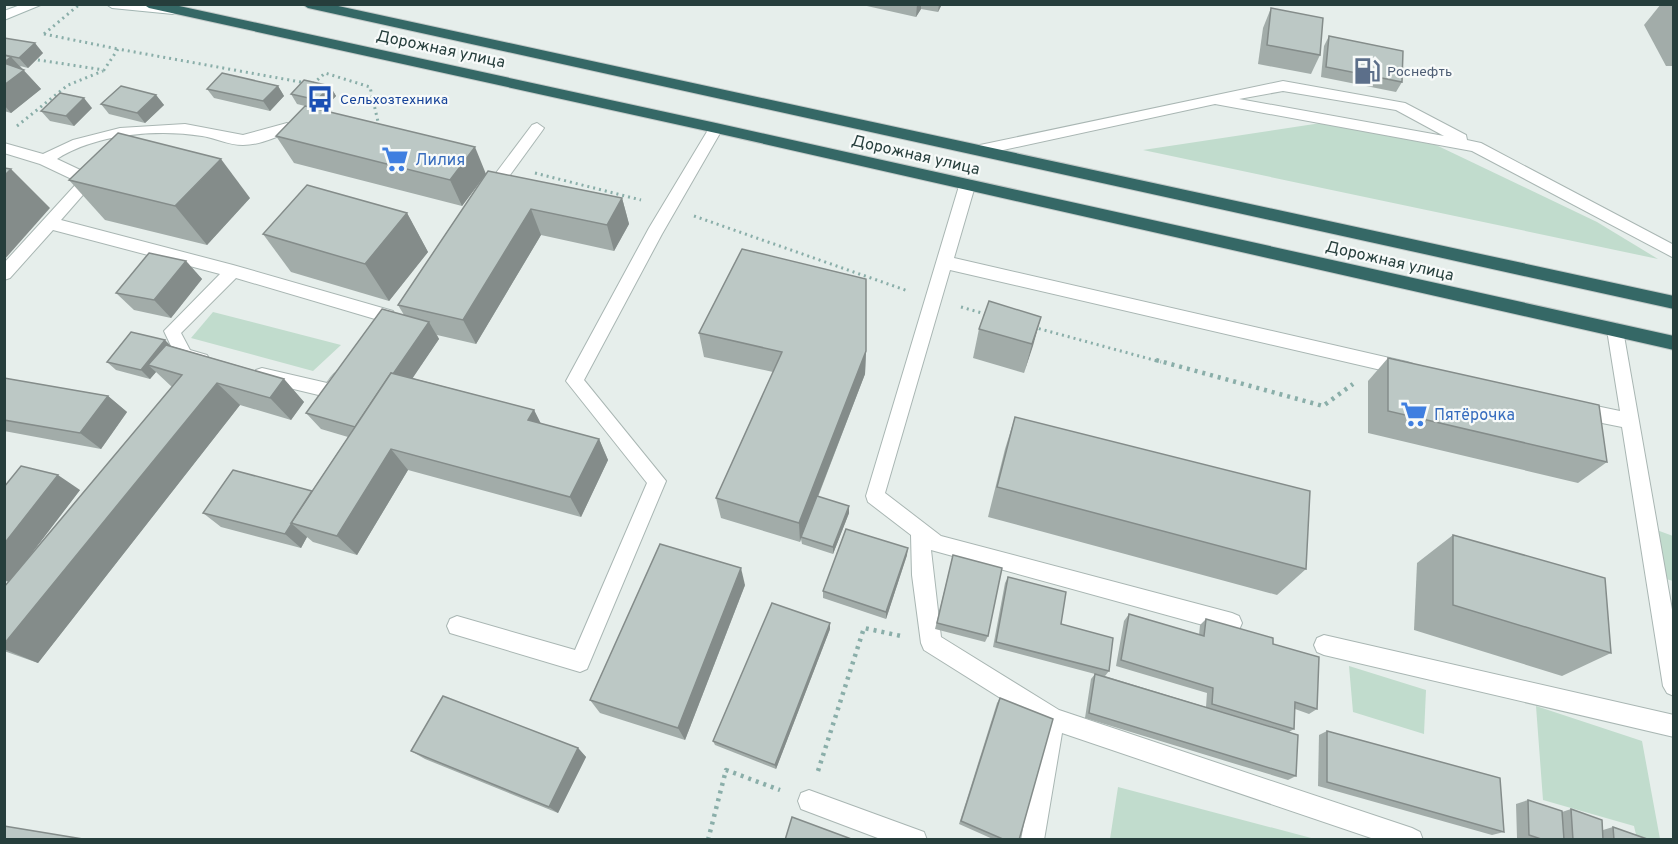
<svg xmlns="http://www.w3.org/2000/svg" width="1678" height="844" viewBox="0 0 1678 844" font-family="Overpass,sans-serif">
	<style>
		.green { fill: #c1dccd }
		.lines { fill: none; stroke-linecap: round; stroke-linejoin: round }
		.lane-casing { stroke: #a9b6b3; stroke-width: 2 }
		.secondary-casing { stroke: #a2b5b2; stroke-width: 2 }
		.highway-casing { stroke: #c2c9c8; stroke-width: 2 }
		.path-far1 { stroke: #8aaea9; stroke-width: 3; stroke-dasharray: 2 4; stroke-linecap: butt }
		.path { stroke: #8aaea9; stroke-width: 4.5; stroke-dasharray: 3 5; stroke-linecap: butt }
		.lane { fill: #fff; fill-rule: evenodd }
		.secondary { fill: #fff; fill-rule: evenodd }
		.highway { fill: #356866; fill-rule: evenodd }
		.wall { fill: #a2aca9 }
		.shaded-wall { fill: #848c8a }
		.building { fill: #bcc8c5; stroke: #848c8a; stroke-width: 1.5 }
		.labels { text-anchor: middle; stroke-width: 4.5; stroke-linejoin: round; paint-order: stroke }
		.far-service-label { font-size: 14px; fill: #4e5e75; stroke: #f7faf9; text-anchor: start }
		.far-transit-label { font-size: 14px; fill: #164399; stroke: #f7faf9; text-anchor: start }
		.street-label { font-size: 16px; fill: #263e3c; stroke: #f7faf9 }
		.shop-label { font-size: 16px; fill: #366cbe; stroke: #f7faf9; text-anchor: start }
	</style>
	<rect width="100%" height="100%" fill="#e6eeeb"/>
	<g class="green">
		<polygon points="1321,123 1436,145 1597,222 1658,259 1143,150"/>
		<polygon points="213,312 341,345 313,371 191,338"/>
		<polygon points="1654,529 1673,536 1673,581 1656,576"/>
		<polygon points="1349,666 1426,690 1424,734 1353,712"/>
		<polygon points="1536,706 1642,741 1660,839 1637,839 1634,826 1543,800"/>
		<polygon points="1118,787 1315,839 1110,839"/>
	</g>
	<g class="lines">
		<defs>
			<g id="lane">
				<path d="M1283,81l122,22 61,32 1,5 14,3 193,102v13l-202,-107 -257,-47 -235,51 -7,-5 7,-5zM1283,91l113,19 48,26 -205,-37z"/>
				<path d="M287,123l7,5 -2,3c-16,6 -32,14 -49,14 -15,0 -27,-7 -41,-9 -45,-7 -106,-2 -145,23l36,17 3,4 -35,40 172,45 160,46 2,5c-5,10 -12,23 -25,19l-2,-5 7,-11 -139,-41 -55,55 9,17 17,5 3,5 -3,5 -6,2 -23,-6 -14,-30 56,-57 -167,-44 -43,48 -6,2v-17l74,-81 -38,-18 -36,-11v-10l39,11 30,-14 47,-12 65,-4 58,11z"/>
				<polygon points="537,123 544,128 542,131 494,197 484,197 481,193 532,125"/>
				<polygon points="716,123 723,128 662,234 584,380 666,481 587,669 580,672 450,633 447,626 450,619 457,616 575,650 647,483 566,381 649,228 711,125"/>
				<polygon points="967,181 972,182 975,186 954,258 1407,362 1413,364 1416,369 1413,374 1407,376 950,270 885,493 941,536 1232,613 1239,616 1242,623 1239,630 1232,633 931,550 941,637 1059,710 1412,828 1420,832 1423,840 1377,840 1062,733 1044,840 1021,840 1042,724 924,650 921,643 912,575 911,535 868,502 866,496 959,186 962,182"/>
				<polygon points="1615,323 1621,325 1623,330 1674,621 1674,696 1667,693 1663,686 1622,427 1577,418 1571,415 1568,410 1571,405 1577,402 1620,411 1607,330 1609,325"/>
				<path d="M262,368l65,15c6,-8 9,-14 19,-10l3,5 -12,18 -6,2 -75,-18 -3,-5 3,-5z"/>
				<polygon points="1324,635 1674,715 1674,737 1324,655 1317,652 1314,645 1317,638"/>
				<polygon points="809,790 924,832 927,840 883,840 801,809 798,801 801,793"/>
			</g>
			<g id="secondary">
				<polygon points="23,4 43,4 4,20 4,11"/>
				<path d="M106,4c16,0 63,-4 74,6l-7,4 -61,-6z"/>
			</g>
			<g id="highway">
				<polygon points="143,4 170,4 716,123 1674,336 1674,350 716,133 149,8"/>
				<polygon points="302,4 329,4 1674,296 1674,309 308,8"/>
			</g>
		</defs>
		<use href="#lane" class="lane-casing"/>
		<use href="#secondary" class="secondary-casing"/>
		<use href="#highway" class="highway-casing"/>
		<g class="path-far1">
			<polyline points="44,34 118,49"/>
			<polyline points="44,34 80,4"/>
			<polyline points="32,59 104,70 118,49 306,83"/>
			<polyline points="313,84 325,73 370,87 379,126"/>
			<polyline points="17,126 68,85 103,71"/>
			<polyline points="535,173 641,200"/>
			<polyline points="694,216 908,291"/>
			<polyline points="961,307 989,315"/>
			<polyline points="1033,327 1161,362"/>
		</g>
		<g class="path">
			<polyline points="1156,360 1323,406 1353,384"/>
			<polyline points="818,771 864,628 901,636"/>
			<polyline points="708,840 726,770 780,790"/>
		</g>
		<use href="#lane" class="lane"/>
		<use href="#secondary" class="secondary"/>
		<use href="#highway" class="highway"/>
	</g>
	<g class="wall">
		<polygon points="858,4 942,4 938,12 921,9 916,17"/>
		<polygon points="1661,4 1674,4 1674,66 1666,66 1644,25"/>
		<polygon points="1271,8 1320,55 1311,74 1258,64 1263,28"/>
		<polygon points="1329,36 1402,82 1396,92 1321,77 1324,46"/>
		<polygon points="4,38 43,53 28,68 20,66 41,89 11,113 4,111"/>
		<polygon points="278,86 284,96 270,111 214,98 207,89"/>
		<polygon points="330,86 336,96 323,110 486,174 462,206 294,163 276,136 305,106 297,104 291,94"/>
		<polygon points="156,95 164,105 145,123 109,114 101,104"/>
		<polygon points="92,108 74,126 50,121 41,111"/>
		<polygon points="488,171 622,198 629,224 614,251 541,235 476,344 437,335 439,339 412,378 534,410 541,424 599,439 608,460 581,517 408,470 357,555 313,542 307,537 301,548 221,527 203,513 312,491 348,437 321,429 306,413 404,315 398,305"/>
		<polygon points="69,180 250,198 207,245 105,220"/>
		<polygon points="407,213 428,252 389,301 291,272 263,234"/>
		<polygon points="186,261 202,279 171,318 134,310 116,293"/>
		<polygon points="1041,317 1024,373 973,358 979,329"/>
		<polygon points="699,333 866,351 865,374 818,497 849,506 849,513 833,554 802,544 801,539 800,542 721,518 716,498 773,372 704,357"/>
		<polygon points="171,346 284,379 304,402 291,420 240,405 38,663 4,651 4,587 9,582 4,581 4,487 80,490 22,565 172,387 156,372 150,379 116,370 107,362"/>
		<polygon points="1388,358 1607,462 1578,483 1368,433 1368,381"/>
		<polygon points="4,378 108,396 127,412 101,449 4,431"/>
		<polygon points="1015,417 1306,569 1277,595 988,517 1005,449"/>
		<polygon points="1453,535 1611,653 1562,676 1414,630 1417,563"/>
		<polygon points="907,555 886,619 823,598 823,591"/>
		<polygon points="953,555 988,636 985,642 935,629"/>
		<polygon points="1008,577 1061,624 1109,671 1105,676 1206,707 1207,693 1116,666 1124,621 1129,614 1199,635 1200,625 1206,619 1273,644 1317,709 1309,714 1295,709 1294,729 1289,732 1296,776 1288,780 1085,718 1091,679 1095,674 993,647 1005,583"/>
		<polygon points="745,585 685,740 600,713 590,700"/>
		<polygon points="830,629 776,769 715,745 713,741"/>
		<polygon points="1000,698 1019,840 995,840 959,824 997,703"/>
		<polygon points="1327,731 1504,832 1492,835 1318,786 1319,735"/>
		<polygon points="578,748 586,757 558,813 425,759 411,751"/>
		<polygon points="1528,800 1562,812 1571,809 1603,830 1613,827 1650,840 1523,840 1517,838 1516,804"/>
	</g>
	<g class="shaded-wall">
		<polygon points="917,4 921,4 921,9 916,17"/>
		<polygon points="939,4 942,4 938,12"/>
		<polygon points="35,43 43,53 28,68 19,58"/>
		<polygon points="11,57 41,89 11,113 4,105 4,62"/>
		<polygon points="278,86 284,96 270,111 263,101"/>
		<polygon points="330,86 336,96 323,110 317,100"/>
		<polygon points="156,95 164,105 145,123 137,113"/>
		<polygon points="84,98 92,108 74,126 66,116"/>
		<polygon points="475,147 486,174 462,206 450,180"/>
		<polygon points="221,159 250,198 207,245 175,206"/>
		<polygon points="11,169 50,208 4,260 4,176"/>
		<polygon points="622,198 629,224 614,251 607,225"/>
		<polygon points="531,209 541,235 476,344 463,320"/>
		<polygon points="407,213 428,252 389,301 365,264"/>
		<polygon points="186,261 202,279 171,318 154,300"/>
		<polygon points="1041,317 1033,346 1024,373 1032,344"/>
		<polygon points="429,322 439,339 369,443 356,427"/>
		<polygon points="165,340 174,349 148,365 156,372 150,379 141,370"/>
		<polygon points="866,351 865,374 802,537 801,537 800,542 799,523"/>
		<polygon points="284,379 304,402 291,420 270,398"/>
		<polygon points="217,383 240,405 38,663 4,649 4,644"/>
		<polygon points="108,396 127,412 101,449 80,433"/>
		<polygon points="534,410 545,432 528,420"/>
		<polygon points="599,439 608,460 581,517 570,497"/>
		<polygon points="391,449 408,470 357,555 337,536"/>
		<polygon points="58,475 80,490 10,582 4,580 4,544"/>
		<polygon points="849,506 849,513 833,554 833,547"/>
		<polygon points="292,524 307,537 301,548 285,534"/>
		<polygon points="908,548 907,555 886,619 886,612"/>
		<polygon points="741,568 745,585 685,740 678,728"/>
		<polygon points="830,623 830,629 776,769 775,765"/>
		<polygon points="578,748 586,757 558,813 549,807"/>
	</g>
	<g class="building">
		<polygon points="1271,8 1323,18 1320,55 1267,45"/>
		<polygon points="1329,36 1403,51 1402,82 1326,67"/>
		<polygon points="4,38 35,43 19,58 4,55"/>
		<polygon points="4,55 11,57 4,62"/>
		<polygon points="4,63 24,70 4,85"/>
		<polygon points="222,73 278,86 263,101 207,89"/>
		<polygon points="304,80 330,86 317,100 291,94"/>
		<polygon points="121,86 156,95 137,113 101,104"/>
		<polygon points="60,93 84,98 66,116 41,111"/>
		<polygon points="305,106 475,147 450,180 276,136"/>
		<polygon points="118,133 221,159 175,206 69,180"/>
		<polygon points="4,168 11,169 4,176"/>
		<polygon points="488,171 622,198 607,225 531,209 463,320 398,305"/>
		<polygon points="307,185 407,213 365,264 263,234"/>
		<polygon points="742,249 866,279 866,351 799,523 716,498 782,352 699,333"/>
		<polygon points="149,253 186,261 154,300 116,293"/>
		<polygon points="989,301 1041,317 1032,344 979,329"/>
		<polygon points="382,309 429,322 393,374 391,373 355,427 306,413"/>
		<polygon points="131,332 165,340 141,370 107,362"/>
		<polygon points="166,345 284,379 270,398 217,383 4,644 4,587 182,375 148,365"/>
		<polygon points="1388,358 1599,405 1607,462 1388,411"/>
		<polygon points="391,373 534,410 528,420 599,439 570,497 391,449 337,536 291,523"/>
		<polygon points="4,378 108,396 80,433 4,420"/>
		<polygon points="1015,417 1310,491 1306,569 997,487"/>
		<polygon points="21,466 58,475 4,544 4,487"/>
		<polygon points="233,470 312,491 291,523 292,523 285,534 203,513"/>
		<polygon points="817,496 849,506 833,547 801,537"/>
		<polygon points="846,529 908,548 886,612 823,591"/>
		<polygon points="1453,535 1605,578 1611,653 1453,605"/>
		<polygon points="660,544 741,568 678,728 590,700"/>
		<polygon points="953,555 1002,568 988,636 937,623"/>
		<polygon points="1008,577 1066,592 1061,624 1113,638 1109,671 996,642"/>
		<polygon points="772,603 830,623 775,765 713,741"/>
		<polygon points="1129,614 1204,636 1206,619 1273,638 1273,644 1319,657 1317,709 1295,702 1294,729 1212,704 1213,688 1121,660"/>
		<polygon points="1095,674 1298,735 1296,776 1089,713"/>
		<polygon points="443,696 578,748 549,807 411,751"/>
		<polygon points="1000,698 1053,719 1019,840 1005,840 961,821"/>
		<polygon points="1327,731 1500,778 1504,832 1327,782"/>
		<polygon points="1528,800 1562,811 1564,840 1544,840 1529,835"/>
		<polygon points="1571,809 1602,820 1603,840 1573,840"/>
		<polygon points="792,817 854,840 785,840"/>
		<polygon points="4,826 89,840 4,840"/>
		<polygon points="1613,827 1650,840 1614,840"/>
	</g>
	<defs>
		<symbol id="fuel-bare" viewBox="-9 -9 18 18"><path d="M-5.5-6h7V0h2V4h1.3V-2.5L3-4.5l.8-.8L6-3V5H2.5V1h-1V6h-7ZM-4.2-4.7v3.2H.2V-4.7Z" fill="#5c6f8a" stroke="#f7faf9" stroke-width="2.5" paint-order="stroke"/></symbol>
		<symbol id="bus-bare" viewBox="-9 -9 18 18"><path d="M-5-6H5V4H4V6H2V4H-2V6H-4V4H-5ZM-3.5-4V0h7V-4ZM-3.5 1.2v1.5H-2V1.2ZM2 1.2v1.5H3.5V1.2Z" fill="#1a4fb4" stroke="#f7faf9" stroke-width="2.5" paint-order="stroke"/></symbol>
		<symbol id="supermarket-bare" viewBox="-9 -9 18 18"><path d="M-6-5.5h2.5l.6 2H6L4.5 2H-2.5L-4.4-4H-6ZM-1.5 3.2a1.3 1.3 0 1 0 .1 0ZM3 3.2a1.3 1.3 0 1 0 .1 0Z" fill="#3f7fe0" stroke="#f7faf9" stroke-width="2.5" paint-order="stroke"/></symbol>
	</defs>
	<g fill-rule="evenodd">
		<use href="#fuel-bare" x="1348" y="52" width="38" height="38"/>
		<use href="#bus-bare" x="301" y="80" width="38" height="38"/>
		<use href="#supermarket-bare" x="376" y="140" width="38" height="38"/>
		<use href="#supermarket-bare" x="1395" y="395" width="38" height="38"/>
	</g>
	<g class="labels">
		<g class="far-service-label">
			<text x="1387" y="76">Роснефть</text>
		</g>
		<g class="far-transit-label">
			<text x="340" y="104">Сельхозтехника</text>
		</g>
		<g class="street-label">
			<text transform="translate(441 48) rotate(12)" y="6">Дорожная улица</text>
			<text transform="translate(916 154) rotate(13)" y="6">Дорожная улица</text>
			<text transform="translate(1390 260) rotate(13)" y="6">Дорожная улица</text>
		</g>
		<g class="shop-label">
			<text x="415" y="165">Лилия</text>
			<text x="1434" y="420">Пятёрочка</text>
		</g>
	</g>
	<rect width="1678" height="844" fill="none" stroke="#263e3c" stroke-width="12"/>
</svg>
